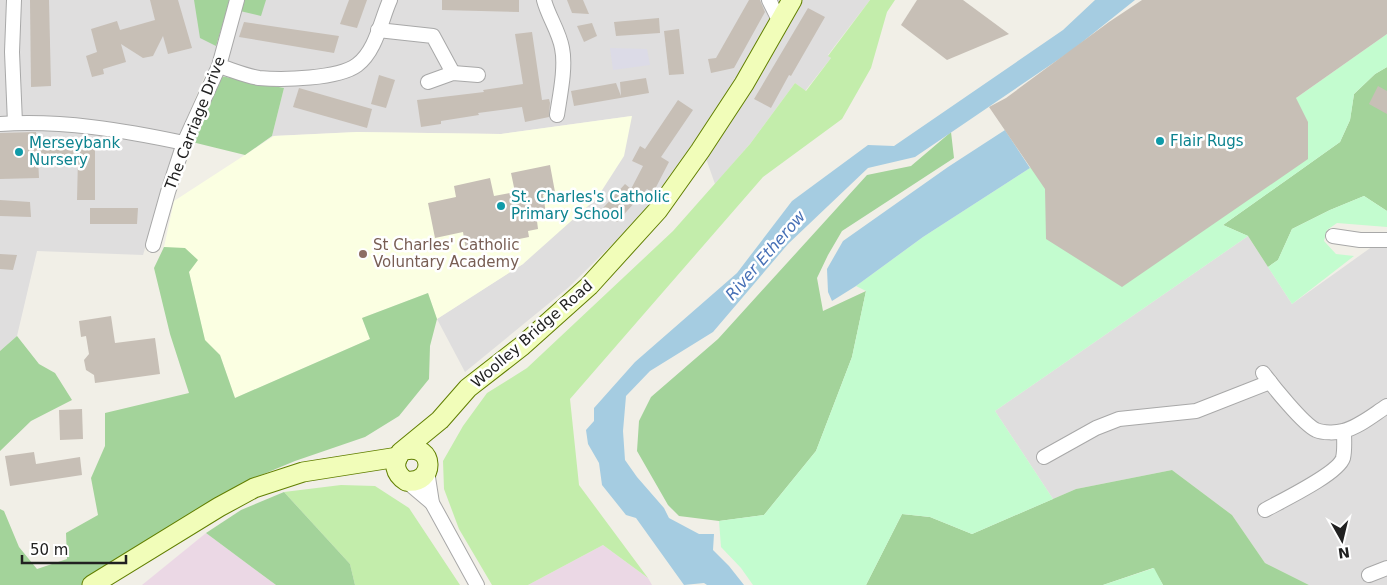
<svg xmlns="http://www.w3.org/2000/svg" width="1387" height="585" viewBox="0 0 1387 585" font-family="'DejaVu Sans',sans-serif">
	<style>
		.residential { fill: #dfdede }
		.industrial { fill: #ebd8e5 }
		.education { fill: #fbffe2 }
		.grass { fill: #c3edab }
		.forest { fill: #a3d39a }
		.park { fill: #c3fccf }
		.plaza { fill: #dcdbe7 }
		.water { fill: #a5cce1 }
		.building { fill: #c7bfb6 }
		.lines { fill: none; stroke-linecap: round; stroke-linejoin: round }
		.street-casing { stroke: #a8a8a8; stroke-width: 16 }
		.secondary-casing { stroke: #617f00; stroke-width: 21 }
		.street { stroke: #fff; stroke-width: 14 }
		.secondary { stroke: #f1fdb9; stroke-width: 19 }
		.culture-dot { fill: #0f9aa8; stroke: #fff; stroke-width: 2 }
		.education-dot { fill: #8d6e63; stroke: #fff; stroke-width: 2 }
		.labels { text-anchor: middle; stroke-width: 5; stroke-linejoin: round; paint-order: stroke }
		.street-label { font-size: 15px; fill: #212121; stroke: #fff }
		.culture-label { font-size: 15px; fill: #0d838f; stroke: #fff; text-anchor: start }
		.education-label { font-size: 15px; fill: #785e54; stroke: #fff; text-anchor: start }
		.water-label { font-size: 16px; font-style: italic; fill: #4770b6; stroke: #fff }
	</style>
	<rect width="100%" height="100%" fill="#f1efe7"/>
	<g class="residential">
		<polygon points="0,0 870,0 837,43 828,55 831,58 805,91 795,83 750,144 715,184 698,136 641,216 569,287 465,372 437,319 523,264 631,116 501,134 357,132 272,136 284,88 206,73 179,136 143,255 37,251 17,336 0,351"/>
		<polygon points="1248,236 1292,304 1387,236 1387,585 1309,585 1265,563 1232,515 1172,470 1076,489 1053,499 995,411"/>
	</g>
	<g class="industrial">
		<polygon points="206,533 276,585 142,585"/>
		<polygon points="603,545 648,578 652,585 528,585"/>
	</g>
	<polygon class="education" points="632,116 624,156 597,198 523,264 437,319 428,293 362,318 370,339 235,398 220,355 205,341 189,272 164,247 174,201 274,136 357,132 501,134"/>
	<g class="grass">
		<polygon points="870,0 895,0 887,12 871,68 842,119 763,177 570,399 579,485 648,578 603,545 528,585 492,585 459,529 444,489 443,461 463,426 487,393 527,368 673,231 750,144 795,83 806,91 831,58 828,56"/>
		<polygon points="341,485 375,486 409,508 460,585 355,585 350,564 284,492"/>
	</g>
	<g class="forest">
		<polygon points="194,0 230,0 216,46 200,38"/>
		<polygon points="244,0 266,0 261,16 240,11"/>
		<polygon points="1387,67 1387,211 1364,196 1330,210 1292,229 1278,260 1268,267 1248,236 1223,225 1340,142 1350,120 1354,94 1375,74"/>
		<polygon points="221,76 284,88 272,136 245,155 192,142"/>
		<polygon points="951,132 954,158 842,231 828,255 817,278 823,311 866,291 852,357 816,451 764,515 719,521 679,516 668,505 637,451 639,421 651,397 718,339 867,175 911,166"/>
		<polygon points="164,247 185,248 198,260 189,272 205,340 220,355 235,398 370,339 362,318 428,293 437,319 430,346 429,379 399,416 365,437 295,461 242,483 150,547 82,585 0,585 0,509 4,511 19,547 37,569 67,559 66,533 98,515 91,478 105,446 105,413 189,393 170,334 154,268"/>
		<polygon points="17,336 39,364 55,373 72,400 31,421 0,451 0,351"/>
		<polygon points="1172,470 1232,515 1265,563 1309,585 1163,585 1153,568 1103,585 866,585 902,514 930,517 972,534 1076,489"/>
		<polygon points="284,492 350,564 355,585 276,585 206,533 241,510"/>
	</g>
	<g class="park">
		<polygon points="1387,34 1387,67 1375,74 1354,94 1350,120 1340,142 1223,225 1248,236 995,411 1053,499 972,534 930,517 902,514 866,585 753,585 741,568 721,547 719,521 764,515 816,451 852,357 866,291 856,286 923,237 1030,168 1047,160 1296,98"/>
		<polygon points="1364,196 1387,211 1387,227 1337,223 1327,230 1324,241 1336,254 1354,256 1292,304 1268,267 1278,260 1292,229 1330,210"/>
		<polygon points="1154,568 1163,585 1103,585"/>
	</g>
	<polygon class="plaza" points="610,48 647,49 650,65 613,70"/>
	<g class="water">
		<polygon points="1095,0 1135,0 1071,51 915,157 868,168 788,244 713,332 650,371 626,396 623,431 625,460 637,477 664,508 669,518 699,534 714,534 713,550 729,566 744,585 707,585 704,583 684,585 636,518 626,515 602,485 599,463 588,444 586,430 594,421 594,408 635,362 737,273 792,201 868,145 894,146 1063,30"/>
		<polygon points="1005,130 1030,168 923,237 856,286 832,301 828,292 827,269 843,241 948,167"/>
	</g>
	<g class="building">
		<polygon points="30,0 49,0 51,86 31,87"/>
		<polygon points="150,0 178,0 192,48 168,54 163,36 153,56 143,58 121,44 126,62 103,69 104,74 92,77 86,56 97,52 91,29 117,21 120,30 155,20"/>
		<polygon points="349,0 367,0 357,28 340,24"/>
		<polygon points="442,0 519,0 519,12 442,10"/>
		<polygon points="567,0 583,0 589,14 572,13"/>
		<polygon points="749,0 760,0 765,12 734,68 711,73 708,59 716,58"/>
		<polygon points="917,0 963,0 1009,34 947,60 901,25"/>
		<polygon points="1142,0 1387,0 1387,34 1296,98 1308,122 1308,159 1122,287 1046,239 1045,189 989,107 1006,98 1109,22"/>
		<polygon points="808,8 825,17 791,76 789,75 771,108 754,99"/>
		<polygon points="659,18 660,33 616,36 614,22"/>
		<polygon points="244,22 284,28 339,36 334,53 239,37"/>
		<polygon points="592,23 597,36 584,42 577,26"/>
		<polygon points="679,29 684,74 669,75 664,31"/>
		<polygon points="532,32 542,100 549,99 550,103 549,117 525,122 522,107 478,113 479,115 441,121 441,124 421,127 417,100 484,92 483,90 523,84 515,34"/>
		<polygon points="379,75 395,80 386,108 371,104"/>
		<polygon points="646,78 649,93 574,106 571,91 616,83 621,96 620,82"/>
		<polygon points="1378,86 1387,91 1387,114 1369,104"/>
		<polygon points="299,88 372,109 367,128 293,107"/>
		<polygon points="678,100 693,110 661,157 669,162 653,193 647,189 617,222 603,208 625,184 631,189 643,166 632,161 640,146 645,149"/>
		<polygon points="36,132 37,146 77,147 77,141 95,141 95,200 77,200 78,158 38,158 39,178 0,179 0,133"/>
		<polygon points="550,165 555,192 543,195 547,219 537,221 538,229 528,231 529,237 466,250 463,232 435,238 428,203 456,197 454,186 490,178 494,196 515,192 511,173"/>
		<polygon points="0,200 30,202 31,217 0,216"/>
		<polygon points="90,208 138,208 137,224 90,224"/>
		<polygon points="0,254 17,255 13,270 0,269"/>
		<polygon points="111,316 115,343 155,338 160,374 95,383 94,375 86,370 84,360 89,354 86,336 81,337 79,321"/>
		<polygon points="82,409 83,439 60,440 59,410"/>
		<polygon points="34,452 36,464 80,457 82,475 10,486 5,456"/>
	</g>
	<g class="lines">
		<defs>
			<g id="street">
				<polyline points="14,0 12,52 15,123"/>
				<path d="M544,0c4,16 15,31 18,48 4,19 -2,47 -5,67"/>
				<polyline points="769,0 780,22"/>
				<polyline points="378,30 433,36 453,73"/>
				<path d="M219,66c13,4 27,10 40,12 24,2 79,1 98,-13 19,-14 24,-45 33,-65"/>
				<polyline points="428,82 453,73 478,75"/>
				<path d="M0,124c62,-4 123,6 184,19"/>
				<polyline points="1333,236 1360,240 1387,240"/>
				<polyline points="153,245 168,192 184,143 219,66 237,0"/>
				<path d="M1263,373c9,12 40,51 53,57 7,3 20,3 27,1 16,-4 30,-16 44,-25"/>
				<polyline points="1044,457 1096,428 1119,419 1196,411 1270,382"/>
				<polyline points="427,471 432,503 477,585"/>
				<polyline points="406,481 432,503"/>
				<path d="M1265,510c16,-9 73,-36 78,-52 2,-8 1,-18 1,-27"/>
				<polyline points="1369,575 1387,568"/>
			</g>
			<g id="secondary">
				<path d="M405,450c30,-7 31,35 1,31 -11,-7 -14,-18 -5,-29l39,-32 28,-32 54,-42 67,-60 69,-76 42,-59 44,-67 48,-84"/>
				<polyline points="92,585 219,507 254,488 303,472 398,457"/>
			</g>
		</defs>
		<use href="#street" class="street-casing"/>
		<use href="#secondary" class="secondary-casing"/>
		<use href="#street" class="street"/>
		<use href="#secondary" class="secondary"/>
	</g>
	<g class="culture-dot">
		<circle cx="1160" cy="141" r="5"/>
		<circle cx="19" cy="152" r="5"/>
		<circle cx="501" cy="206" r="5"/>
	</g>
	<circle class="education-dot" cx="363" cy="254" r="5"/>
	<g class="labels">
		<g class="street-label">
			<text transform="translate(195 123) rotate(-69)" y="5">The Carriage Drive</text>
			<text transform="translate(532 334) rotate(-41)" y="5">Woolley Bridge Road</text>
		</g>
		<g class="culture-label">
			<text x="1170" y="146">Flair Rugs</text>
			<text x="29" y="148">Merseybank<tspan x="29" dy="17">Nursery</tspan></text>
			<text x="511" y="202">St. Charles's Catholic<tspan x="511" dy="17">Primary School</tspan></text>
		</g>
		<g class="education-label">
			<text x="373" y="250">St Charles' Catholic<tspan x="373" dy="17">Voluntary Academy</tspan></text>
		</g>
		<g class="water-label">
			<text transform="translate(765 255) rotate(-49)" y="6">River Etherow</text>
		</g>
	</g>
	<g transform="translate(1342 540) rotate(172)" stroke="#ffffff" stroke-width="4" paint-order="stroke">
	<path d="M0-4L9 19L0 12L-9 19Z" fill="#212121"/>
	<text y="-8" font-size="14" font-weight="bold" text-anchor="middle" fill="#212121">N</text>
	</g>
	<path d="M22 555v8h104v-8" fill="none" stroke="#212121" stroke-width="2.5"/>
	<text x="30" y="555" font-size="15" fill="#212121" stroke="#ffffff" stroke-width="4" paint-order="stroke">50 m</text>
</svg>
